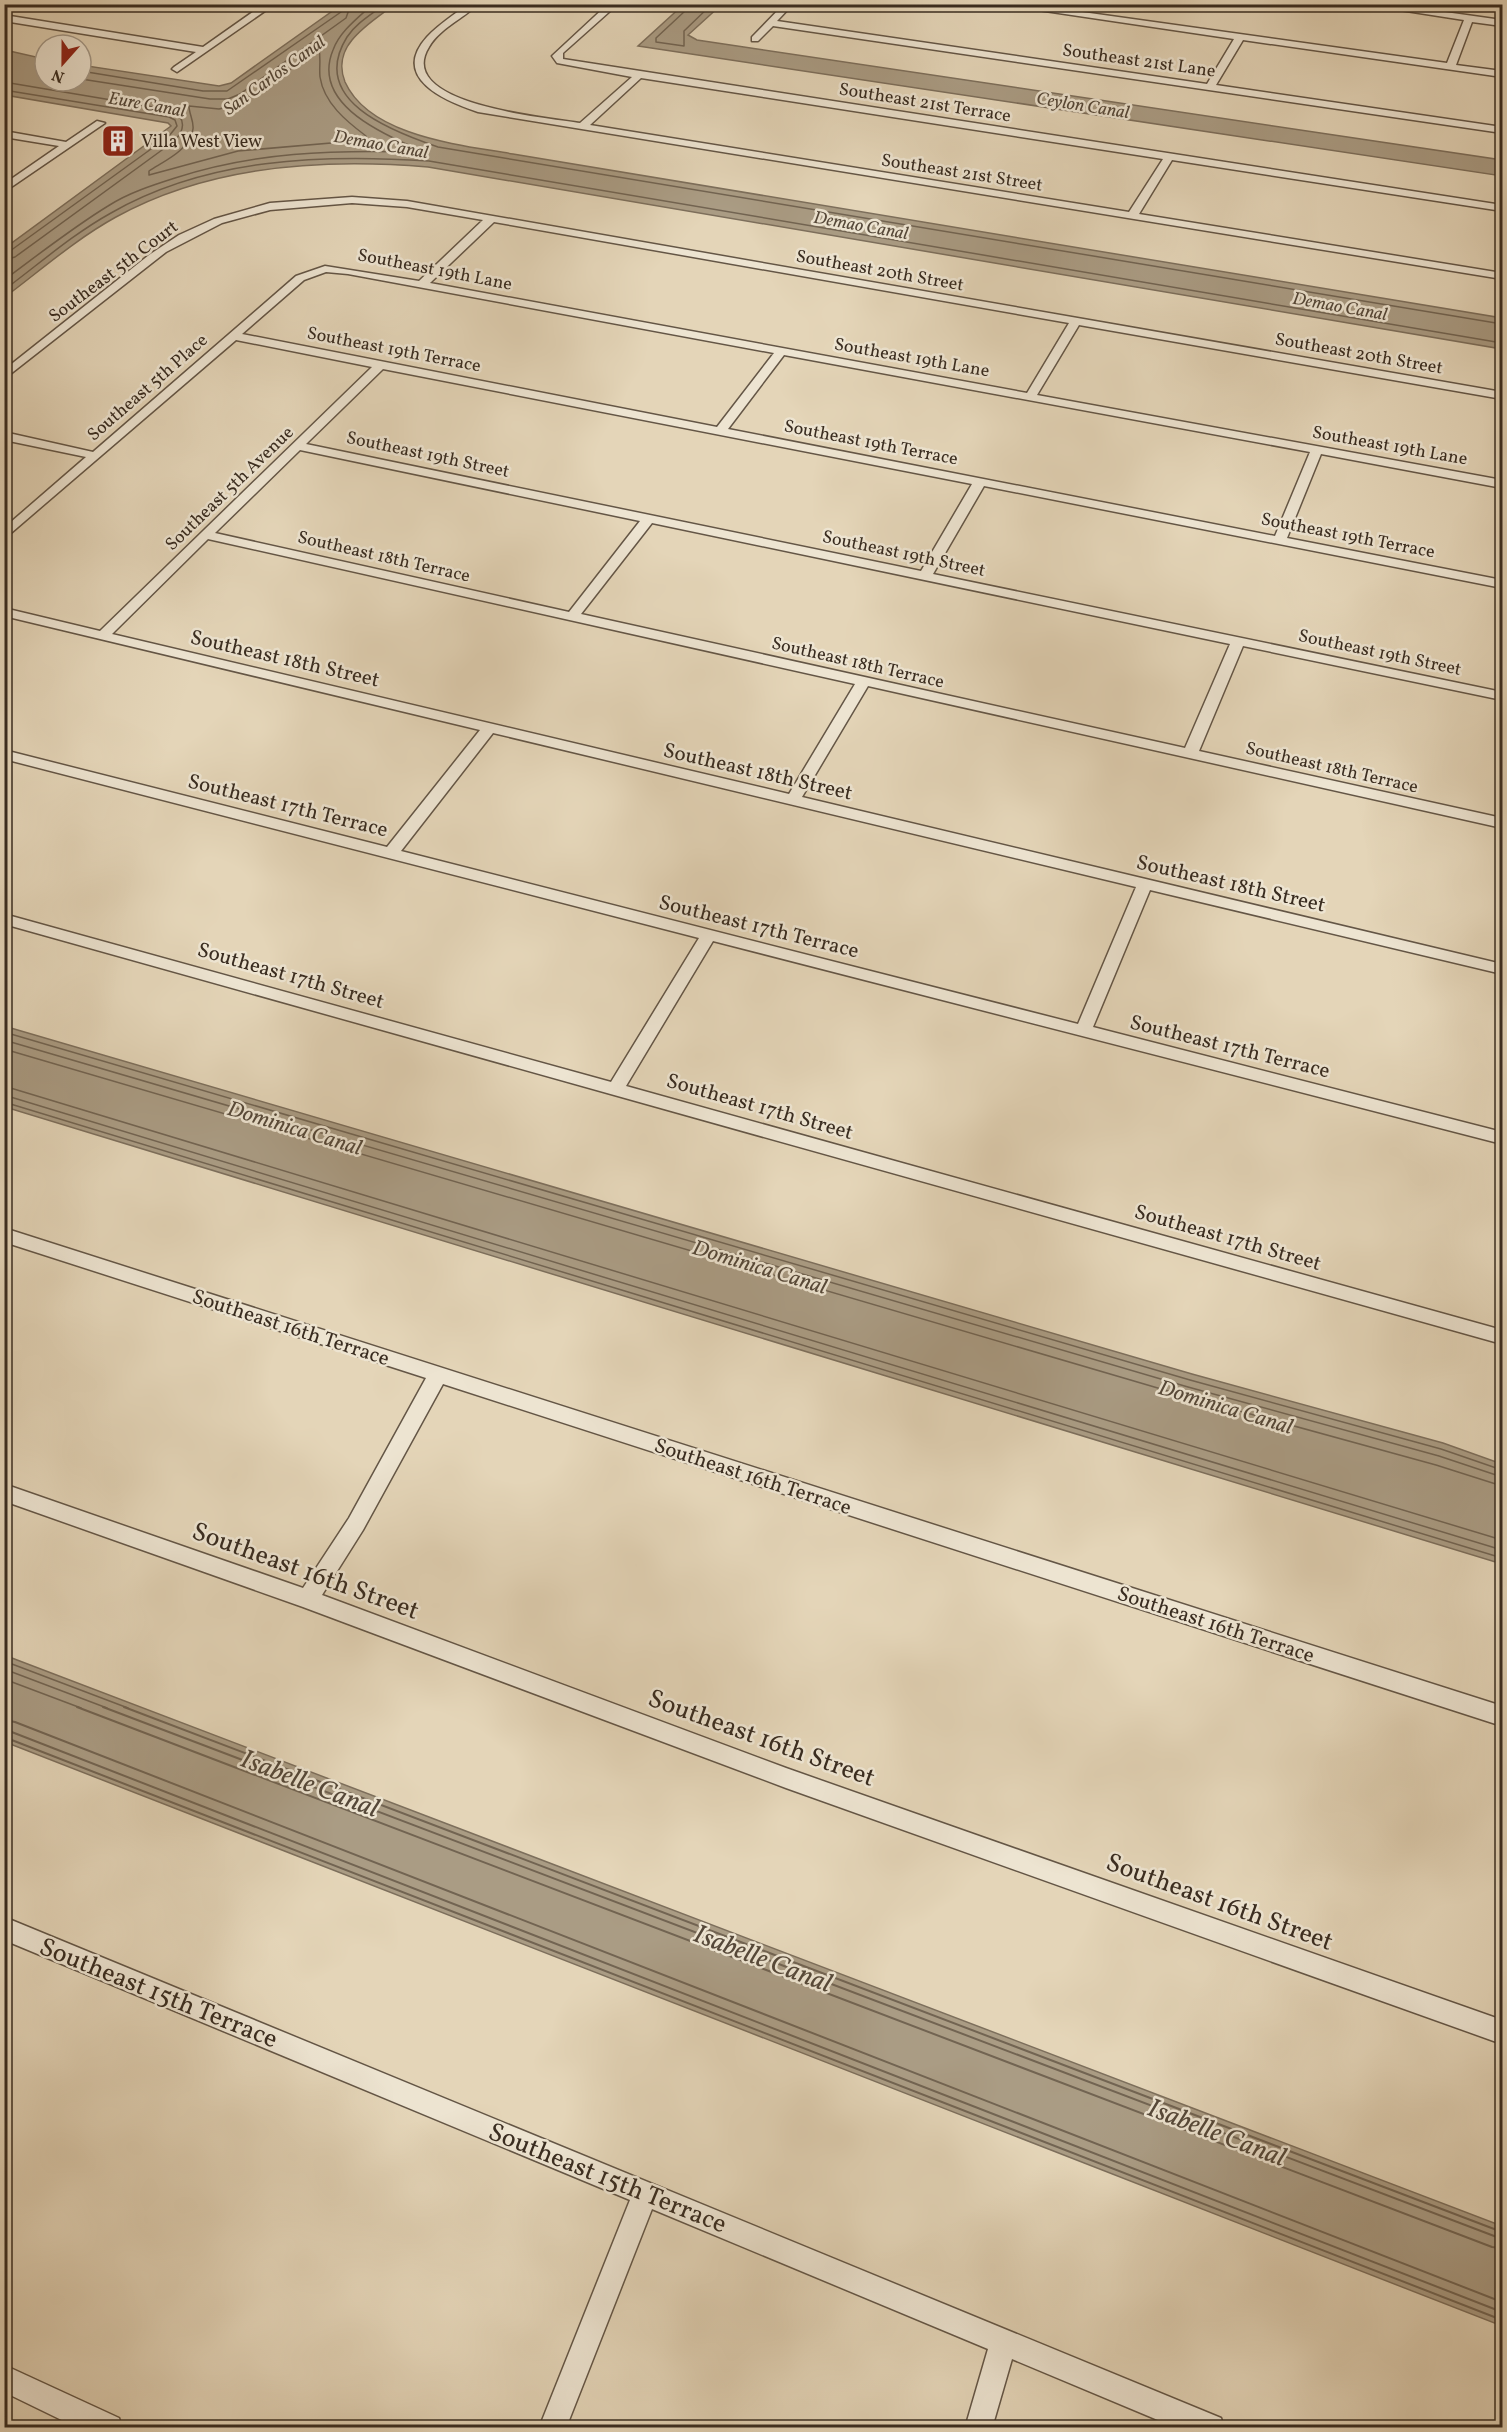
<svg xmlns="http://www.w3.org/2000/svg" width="1507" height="2432" viewBox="0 0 1507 2432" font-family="Vollkorn,serif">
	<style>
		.water { fill: #aa9c84; stroke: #7d6f5c; stroke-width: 1.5 }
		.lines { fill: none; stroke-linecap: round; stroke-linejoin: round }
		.shore-far1 { stroke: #726452; stroke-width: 1.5 }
		.shore { stroke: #726452; stroke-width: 2 }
		.street-casing { stroke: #645646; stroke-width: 3 }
		.street { fill: #ede4d1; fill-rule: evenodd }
		.labels { text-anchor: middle; stroke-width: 5; stroke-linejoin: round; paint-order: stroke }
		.far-street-label { font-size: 18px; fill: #392c20; stroke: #ede4d1 }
		.far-water-label { font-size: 18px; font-style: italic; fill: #554839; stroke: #ede4d1 }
		.far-poi-label { font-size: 18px; fill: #392c20; stroke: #ede4d1; text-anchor: start }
		.street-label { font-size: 21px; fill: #392c20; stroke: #ede4d1 }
		.water-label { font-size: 22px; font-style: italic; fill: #554839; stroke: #ede4d1 }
		.near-street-label { font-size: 26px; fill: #392c20; stroke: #ede4d1 }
		.near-water-label { font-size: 27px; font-style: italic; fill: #554839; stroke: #ede4d1 }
	</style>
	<rect width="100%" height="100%" fill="#e4d5b8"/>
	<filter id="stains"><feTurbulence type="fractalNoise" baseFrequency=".00333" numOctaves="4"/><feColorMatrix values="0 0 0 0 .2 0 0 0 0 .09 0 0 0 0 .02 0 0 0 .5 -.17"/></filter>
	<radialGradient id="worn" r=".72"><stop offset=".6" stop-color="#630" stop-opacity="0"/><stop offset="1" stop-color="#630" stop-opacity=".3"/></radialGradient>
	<g class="water">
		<path d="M395,4c-14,11 -31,21 -43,36 -10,12 -13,27 -7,42 25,55 117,63 168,72l989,164v31l-1074,-182c-104,-9 -218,-2 -312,50 -40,22 -75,53 -111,80v-49l166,-122 -3,-3 -163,-28v-45l40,9v22h36v-16l138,21 12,-3 110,-78z"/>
		<polygon points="683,5 721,5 688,35 697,40 1502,160 1502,176 638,46"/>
		<polygon points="4,1026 1192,1374 1443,1443 1502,1464 1502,1564 5,1107"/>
		<polygon points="4,1655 1502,2226 1502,2326 5,1742"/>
	</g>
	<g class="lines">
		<g class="shore-far1">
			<path d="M385,4c-13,10 -29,19 -38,33 -39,63 44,94 91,110l1064,177"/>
			<polyline points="687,4 685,11 656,38 656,42 684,46 684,31 712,4"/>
			<path d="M319,49c2,10 0,19 1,28 4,26 26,44 46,59v4l-128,11 -89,24v-4c15,-10 41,-21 44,-42 1,-8 -4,-15 -4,-23l30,3 21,-5z"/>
			<polyline points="81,71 203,91 227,91 341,12 344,4"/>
			<polyline points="81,79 210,99 228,99 240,94 346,18 351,4"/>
			<path d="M4,82l167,28c16,8 14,21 2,32l-158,115 -11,3"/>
			<polyline points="4,90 169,117 175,120 177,126 169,136 10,251 4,252"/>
			<path d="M4,280c34,-25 68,-52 104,-74 20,-13 45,-21 67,-28 79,-26 157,-28 239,-26l-1,-5c-37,-16 -101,-46 -80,-97 7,-19 26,-33 40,-46"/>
			<path d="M4,290c35,-26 69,-56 107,-77 96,-55 210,-59 318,-52l1073,182"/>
			<polyline points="4,1032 1190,1380 1441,1449 1502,1470"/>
			<polyline points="4,1040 1188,1387 1439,1456 1502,1477"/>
			<polyline points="4,1049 1185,1396 1436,1465 1502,1486"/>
			<polyline points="4,1086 1502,1540"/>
			<polyline points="4,1095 1502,1550"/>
			<polyline points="4,1102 1502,1558"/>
			<polyline points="4,1661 128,1708"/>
			<polyline points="4,1669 107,1708"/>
			<polyline points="4,1679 81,1708"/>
		</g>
		<g class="shore">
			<polyline points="77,1707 1492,2247 1502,2248"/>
			<polyline points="103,1707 1502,2239"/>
			<polyline points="124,1707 1502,2232"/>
			<polyline points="4,1720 15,1722 1502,2302"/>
			<polyline points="4,1729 1502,2312"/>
			<polyline points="4,1737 1502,2320"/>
		</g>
		<defs>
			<g id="street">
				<polygon points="264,4 275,4 177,72 172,69 174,67 196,52 4,21 4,15 203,47"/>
				<path d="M468,4h10c-15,15 -38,24 -49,43 -36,58 121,71 151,76l52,-46 -75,-14 -5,-7 56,-52h10l-55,49v6l939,146v6l-330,-51 -33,54 363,59v6l-1024,-167c-33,-11 -88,-34 -51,-75 12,-13 27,-22 41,-33zM641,78l522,81 -34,53 -539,-87z"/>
				<polygon points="784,4 793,4 777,21 1207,84 1234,39 998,4 1025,4 1447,63 1464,20 1361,4 1388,4 1502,20 1502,26 1472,22 1456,65 1502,71 1502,77 1243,40 1216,85 1502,127 1502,133 773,26 758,41 752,41 752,37"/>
				<polygon points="97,121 105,123 4,192 4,184 59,146 4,137 4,131 66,142"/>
				<path d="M352,197l55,4 1095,191v7l-423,-74 -42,70 465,85v8l-181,-34 -34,84 215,42v8l-518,-102 -51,88 569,118v8l-259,-54 -44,105 303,67v10l-634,-142 -66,111 700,167v10l-352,-84 -57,137 409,105v12l-789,-203 -87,145 876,244v14l-1498,-420v-10l607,168 88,-144 -695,-179v-9l383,97 93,-117 -476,-114v-8l96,23 272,-264 -136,-27 -232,199v-11l82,-71 -82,-17v-8l89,20 203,-176 29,-10 94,15 64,-61 -76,-13 -55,-4 -82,7 -48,13 -56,29 -162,127v-9l145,-115 30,-20 35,-16 56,-16zM494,222l575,101 -42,70 -597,-110zM326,272l22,2 426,79 -57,74 -475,-93 62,-54zM784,355l526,97 -35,84 -547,-107zM383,369l589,115 -51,87 -615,-127zM300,450l340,71 -71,91 -354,-79zM652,523l578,121 -45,104 -604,-134zM208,539l647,145 -66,110 -677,-160zM493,733l643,154 -58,137 -677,-173z"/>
				<polygon points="4,1228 1502,1706 1502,1726 443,1384 363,1530 322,1595 786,1768 1502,2020 1502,2044 786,1788 303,1607 4,1501 4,1484 303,1588 349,1518 426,1378 4,1242"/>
				<polygon points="4,1917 1221,2418 1224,2428 1177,2428 1012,2359 992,2428 965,2428 988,2349 652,2209 566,2428 539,2428 630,2200 4,1940"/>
				<polygon points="4,2365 119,2418 122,2428 78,2428 4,2392"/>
			</g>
		</defs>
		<use href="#street" class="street-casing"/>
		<use href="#street" class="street"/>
	</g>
	<defs>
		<symbol id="building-square" viewBox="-11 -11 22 22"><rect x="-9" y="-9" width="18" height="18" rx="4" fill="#8f2418" stroke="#ede4d1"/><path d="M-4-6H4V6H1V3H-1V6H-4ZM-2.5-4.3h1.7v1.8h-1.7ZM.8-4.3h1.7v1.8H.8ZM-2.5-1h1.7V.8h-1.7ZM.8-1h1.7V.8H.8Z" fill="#fff"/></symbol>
	</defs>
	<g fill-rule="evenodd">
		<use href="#building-square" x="99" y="122" width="38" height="38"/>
	</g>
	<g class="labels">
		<g class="far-street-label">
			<text transform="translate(1139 60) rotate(8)" y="6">Southeast 21st Lane</text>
			<text transform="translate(925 102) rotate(9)" y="6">Southeast 21st Terrace</text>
			<text transform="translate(962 172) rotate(9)" y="6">Southeast 21st Street</text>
			<text transform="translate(435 269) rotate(11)" y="6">Southeast 19th Lane</text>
			<text transform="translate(880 270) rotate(10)" y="6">Southeast 20th Street</text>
			<text transform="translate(113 271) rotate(-37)" y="6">Southeast 5th Court</text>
			<text transform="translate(394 349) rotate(11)" y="6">Southeast 19th Terrace</text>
			<text transform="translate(1359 353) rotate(10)" y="6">Southeast 20th Street</text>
			<text transform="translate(912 357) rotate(10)" y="6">Southeast 19th Lane</text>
			<text transform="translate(147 387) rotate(-41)" y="6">Southeast 5th Place</text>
			<text transform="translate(871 442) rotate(11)" y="6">Southeast 19th Terrace</text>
			<text transform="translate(1390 445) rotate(10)" y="6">Southeast 19th Lane</text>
			<text transform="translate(428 454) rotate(12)" y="6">Southeast 19th Street</text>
			<text transform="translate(229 488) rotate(-44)" y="6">Southeast 5th Avenue</text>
			<text transform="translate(1348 535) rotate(11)" y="6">Southeast 19th Terrace</text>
			<text transform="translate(904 553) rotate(12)" y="6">Southeast 19th Street</text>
			<text transform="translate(384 556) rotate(13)" y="6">Southeast 18th Terrace</text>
			<text transform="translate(1380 652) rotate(12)" y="6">Southeast 19th Street</text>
			<text transform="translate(858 662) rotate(13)" y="6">Southeast 18th Terrace</text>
			<text transform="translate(1332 767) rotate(13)" y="6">Southeast 18th Terrace</text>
		</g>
		<g class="far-water-label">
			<text transform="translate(274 75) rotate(-36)" y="6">San Carlos Canal</text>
			<text transform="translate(147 104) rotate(10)" y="6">Eure Canal</text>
			<text transform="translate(1083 105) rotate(9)" y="6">Ceylon Canal</text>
			<text transform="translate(381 144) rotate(10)" y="6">Demao Canal</text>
			<text transform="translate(861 225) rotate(10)" y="6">Demao Canal</text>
			<text transform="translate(1340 306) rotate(10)" y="6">Demao Canal</text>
		</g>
		<g class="far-poi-label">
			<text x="141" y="147">Villa West View</text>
		</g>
		<g class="street-label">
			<text transform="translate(285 658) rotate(13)" y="7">Southeast 18th Street</text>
			<text transform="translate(758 771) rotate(13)" y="7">Southeast 18th Street</text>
			<text transform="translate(288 805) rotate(14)" y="7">Southeast 17th Terrace</text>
			<text transform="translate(1231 883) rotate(13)" y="7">Southeast 18th Street</text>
			<text transform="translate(759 926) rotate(14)" y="7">Southeast 17th Terrace</text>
			<text transform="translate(291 975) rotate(16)" y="7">Southeast 17th Street</text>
			<text transform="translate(1230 1046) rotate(14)" y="7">Southeast 17th Terrace</text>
			<text transform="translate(760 1106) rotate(16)" y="7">Southeast 17th Street</text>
			<text transform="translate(1228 1237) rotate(16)" y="7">Southeast 17th Street</text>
			<text transform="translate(291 1327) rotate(18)" y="7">Southeast 16th Terrace</text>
			<text transform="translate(753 1476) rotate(18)" y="7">Southeast 16th Terrace</text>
			<text transform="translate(1216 1624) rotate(18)" y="7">Southeast 16th Terrace</text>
		</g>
		<g class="water-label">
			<text transform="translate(295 1127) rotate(17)" y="8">Dominica Canal</text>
			<text transform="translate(760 1266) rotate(17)" y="8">Dominica Canal</text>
			<text transform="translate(1226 1406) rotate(17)" y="8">Dominica Canal</text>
		</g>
		<g class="near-street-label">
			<text transform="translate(306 1570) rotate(20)" y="9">Southeast 16th Street</text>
			<text transform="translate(762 1737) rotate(20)" y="9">Southeast 16th Street</text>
			<text transform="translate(1220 1901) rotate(20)" y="9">Southeast 16th Street</text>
			<text transform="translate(159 1992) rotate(22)" y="9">Southeast 15th Terrace</text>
			<text transform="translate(608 2177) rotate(22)" y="9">Southeast 15th Terrace</text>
		</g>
		<g class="near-water-label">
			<text transform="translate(310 1783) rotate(21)" y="9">Isabelle Canal</text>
			<text transform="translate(763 1958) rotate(21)" y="9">Isabelle Canal</text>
			<text transform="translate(1217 2132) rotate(21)" y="9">Isabelle Canal</text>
		</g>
	</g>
	<rect width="1507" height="2432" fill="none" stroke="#e4d5b8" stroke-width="24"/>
	<rect x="6" y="6" width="1495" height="2420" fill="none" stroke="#392c20" stroke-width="3"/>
	<rect x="12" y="12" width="1483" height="2408" fill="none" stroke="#392c20" stroke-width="1.5"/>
	<g transform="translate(63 63) rotate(201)"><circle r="28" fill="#ede4d1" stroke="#a59a8a" stroke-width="1.5"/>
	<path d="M0-4.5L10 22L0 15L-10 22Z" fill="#8f2418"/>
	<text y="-9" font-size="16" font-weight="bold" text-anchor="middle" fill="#392c20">N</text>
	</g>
	<rect width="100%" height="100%" filter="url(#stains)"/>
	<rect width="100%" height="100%" fill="url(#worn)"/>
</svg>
